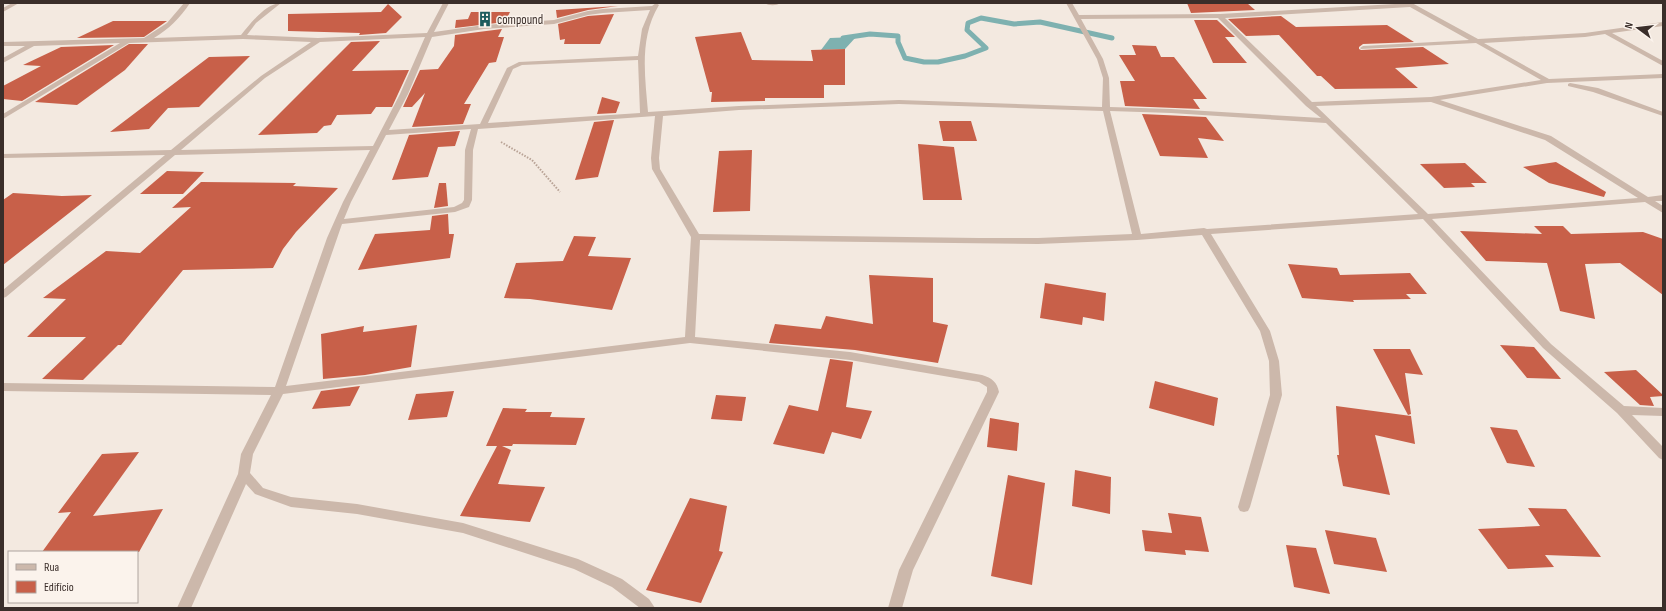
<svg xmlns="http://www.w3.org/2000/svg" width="1666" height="611" viewBox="0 0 1666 611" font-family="'Sofia Sans Condensed',sans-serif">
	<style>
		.water { fill: #7eb1b0 }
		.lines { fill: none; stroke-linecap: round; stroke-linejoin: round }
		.stream { stroke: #7eb1b0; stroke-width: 5 }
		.building { fill: #c86049 }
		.path { stroke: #b8a295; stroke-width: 2; stroke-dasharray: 1.5 1.5; stroke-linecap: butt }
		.minor { fill: #ccb8ab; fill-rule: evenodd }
		.labels { text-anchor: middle; stroke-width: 3; stroke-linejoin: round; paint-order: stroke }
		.far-poi-label { font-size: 13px; fill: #3a2e2a; stroke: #fbf3ec; text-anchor: start }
	</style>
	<rect width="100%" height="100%" fill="#f3e9e0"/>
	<polygon class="water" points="856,37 845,49 821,50 830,38"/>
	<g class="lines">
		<polyline class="stream" points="843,38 870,34 898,36 898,42 905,58 924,62 938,62 965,56 986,48 967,30 968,23 981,18 1014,24 1040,22 1112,38"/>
	</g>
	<g class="building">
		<polygon points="1187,3 1247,3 1255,10 1191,13"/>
		<polygon points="388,4 402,17 386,33 359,35 360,33 288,31 288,14 381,12"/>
		<polygon points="618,6 588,10 557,18 556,10"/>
		<polygon points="471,12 510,12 505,22 455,28 456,20 468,19"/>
		<polygon points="614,14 600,44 564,44 565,39 560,40 558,24 588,16"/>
		<polygon points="1281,16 1296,27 1387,25 1414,42 1363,44 1359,47 1359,49 1361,50 1423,47 1449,64 1395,68 1418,88 1335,89 1321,76 1317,76 1279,35 1246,36 1228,19"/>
		<polygon points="1194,20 1217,20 1235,37 1225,37 1247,63 1213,63"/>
		<polygon points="113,21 167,21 144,37 77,38"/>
		<polygon points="502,29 498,37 504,37 496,62 489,63 464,104 471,104 463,124 412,127 425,93 412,107 403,107 420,70 438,69 454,46 455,35"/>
		<polygon points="741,32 752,60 813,61 811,50 845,49 845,85 824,85 824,98 765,98 765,101 711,102 712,92 710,92 695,37"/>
		<polygon points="380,41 352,71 409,70 392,107 376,107 371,114 337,115 331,125 324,126 317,133 258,135 351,42"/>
		<polygon points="129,44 148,44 125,70 77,105 35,102"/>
		<polygon points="114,45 22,101 3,99 3,86 41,66 23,65 61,47"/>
		<polygon points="1132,45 1156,46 1161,57 1174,57 1207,99 1193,99 1200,109 1125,106 1120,81 1135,81 1119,55 1136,55"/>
		<polygon points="250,56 199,107 168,108 149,129 110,132 209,57"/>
		<polygon points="602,97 620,102 616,113 597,114"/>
		<polygon points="1142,114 1206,117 1224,141 1198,138 1208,158 1160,156"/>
		<polygon points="614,120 598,177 575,180 594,122"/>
		<polygon points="939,121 971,121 977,141 943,141"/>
		<polygon points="460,131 455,146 438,147 428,177 392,180 409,135"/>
		<polygon points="918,144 954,147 962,200 923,200"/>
		<polygon points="752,150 750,211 713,212 719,151"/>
		<polygon points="1556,162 1606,192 1604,197 1549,183 1523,167"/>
		<polygon points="1465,163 1487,183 1471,183 1475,187 1444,188 1420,164"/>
		<polygon points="167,171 204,172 183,194 140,194"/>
		<polygon points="201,182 296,183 293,186 338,188 296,232 283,249 273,268 183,270 121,345 118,345 83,380 42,379 86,337 27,337 66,299 43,298 106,251 140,253 191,207 172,208"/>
		<polygon points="439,183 446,183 448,206 434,208"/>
		<polygon points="13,193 62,196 92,195 3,265 3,200"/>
		<polygon points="448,214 449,234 454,234 450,258 358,270 375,234 430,230 432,216"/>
		<polygon points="1534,226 1563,226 1571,234 1643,232 1663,239 1663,295 1620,263 1585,264 1595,319 1560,311 1547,263 1486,261 1460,231 1542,234"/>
		<polygon points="574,236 596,237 588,256 631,258 612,310 530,299 504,298 516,263 563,261"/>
		<polygon points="1288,264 1337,268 1340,275 1410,273 1427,294 1406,294 1411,299 1353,300 1354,302 1302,298"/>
		<polygon points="869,275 933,278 933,322 948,325 938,363 855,350 769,343 775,324 821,329 826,316 873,324"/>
		<polygon points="1045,283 1106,293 1104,321 1083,317 1082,325 1040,318"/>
		<polygon points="417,325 411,367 365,375 323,379 321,334 364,326 363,332"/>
		<polygon points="1500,345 1534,347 1561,379 1527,378"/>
		<polygon points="1373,349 1410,349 1423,375 1405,373 1411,414 1408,415"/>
		<polygon points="830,359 853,362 846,407 872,411 861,439 832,432 824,454 773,444 789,405 818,411"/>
		<polygon points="1636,370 1663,395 1663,396 1650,397 1654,406 1640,405 1604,372"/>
		<polygon points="1155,381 1218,398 1214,426 1149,408"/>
		<polygon points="360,386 350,406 312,409 321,391"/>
		<polygon points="454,391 447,417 408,420 416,394"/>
		<polygon points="716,395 746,397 742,421 711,419"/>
		<polygon points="1336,406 1411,416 1415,444 1375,435 1390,495 1343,486 1337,455 1339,455"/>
		<polygon points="503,408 527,409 525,412 552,412 550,417 585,418 576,445 513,444 512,446 502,446 511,450 498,484 545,487 530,522 460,516 497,446 486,446"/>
		<polygon points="990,418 1019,423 1017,451 987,447"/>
		<polygon points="1490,427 1517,430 1535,467 1507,463"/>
		<polygon points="139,452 93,516 163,509 139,552 42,552 71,512 58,513 102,454"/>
		<polygon points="1075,470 1111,477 1110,514 1072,506"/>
		<polygon points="1008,475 1045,483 1032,585 991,576"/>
		<polygon points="690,498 727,506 719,551 723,552 701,603 646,590"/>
		<polygon points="1528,508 1566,509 1601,557 1545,555 1554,567 1508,569 1478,529 1540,526"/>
		<polygon points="1168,513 1201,517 1209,552 1185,550 1186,555 1145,551 1142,530 1172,533"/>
		<polygon points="1325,530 1376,538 1387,572 1334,564"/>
		<polygon points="1286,545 1316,548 1330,594 1294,587"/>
	</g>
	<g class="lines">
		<polyline class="path" points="501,142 532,160 560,192"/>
		<g class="minor">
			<polygon points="12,3 19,3 3,12 3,8"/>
			<path d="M184,3h6c-10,15 -21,26 -36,35l87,-3c9,-11 25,-32 40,-32l-25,20 -9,12 71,3 109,-5 16,-30h6l-15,29 50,-7 70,-5 34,-9 15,-2 49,-3 4,-3 3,2c-20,33 -14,71 -11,107l91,-6 160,-6 203,7 1,-29 -6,-19 -31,-56h6l7,12 141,-1 192,-11 66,36 107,-6 78,-11v4l-51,7 51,28v5l-58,-32 -20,3 -101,6 65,36 114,-5v4l-116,5 -107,17 111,36 97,61 15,-2v6h-8l8,5v7l-18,-11 -213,17 119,125 73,62 39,2v8l-31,-1 31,32v13l-4,-2 -42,-45 -74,-65 -120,-129 -212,15 59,97 9,30 3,34 -32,112 -2,4 -4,1 -4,-1 -2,-4 32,-112 -1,-34 -9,-30 -58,-96 -65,5 -99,4 -338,-4 -5,97 155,15 132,23c10,3 15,7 17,17l-86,178 -11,38h-14l11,-38 88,-178v-5l-8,-5 -129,-22 -160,-17 -407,51 -30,60 -3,19 13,15 28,9 66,7 106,19 115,36 44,20 27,20 6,9h-15l-28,-21 -38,-18 -111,-36 -106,-19 -66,-7 -36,-13 -9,-10 -55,124h-14l61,-134 3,-20 30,-59 -268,-4v-8l272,4 52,-149 16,-36 27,-52 -195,5 -169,142 -3,1v-8l162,-135 -162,3v-4l168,-4 90,-74 50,-34 -68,-3 -114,4 -126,76v-5l117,-71 -86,3 -31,17v-5l22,-12h-22v-4l141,-4 23,-15zM1410,7l59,33 -106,6 -3,2 1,1 115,-6 65,37 -110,17 -119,5 -87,-84zM650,10l-8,19 -4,27 -119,6 -12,6 -27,56 -91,6 19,-36 24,-57 52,-8 70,-5 34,-9 15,-2zM1218,18l88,88 15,12 -150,-9 -61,-2 -1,-29 -6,-19 -22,-40zM425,37l-25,57 -27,52 -192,4 84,-72 55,-36zM638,60l2,53 -152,10 25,-54 9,-4zM1431,102l114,38 93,58 -210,16 -112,-108zM899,104l204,7 29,123 -94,4h-59l-280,-4 -39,-65 -1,-11 4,-42 76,-6zM1110,111l61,2 155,10 92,91 -211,15 -3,-1 -63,6zM655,116l-4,42 1,11 39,68 -6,100 -399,49 56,-162 113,-12 14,-5 3,-7 1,-50 5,-21zM471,129l-6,21 -1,50 -2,3 -8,4 -110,12 7,-17 35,-67z"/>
			<path d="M765,3h15c-3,3 -12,3 -15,0z"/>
			<polygon points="1570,83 1598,88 1663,112 1663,116 1593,92 1568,86 1568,84"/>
		</g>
	</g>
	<defs>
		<symbol id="building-bare" viewBox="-9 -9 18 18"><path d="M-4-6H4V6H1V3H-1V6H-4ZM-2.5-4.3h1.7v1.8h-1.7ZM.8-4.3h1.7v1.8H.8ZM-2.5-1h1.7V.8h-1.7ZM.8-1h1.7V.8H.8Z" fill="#1e5c5d" stroke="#fbf3ec" stroke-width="2.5" paint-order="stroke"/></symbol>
	</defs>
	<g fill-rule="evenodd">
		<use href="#building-bare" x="474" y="8" width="22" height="22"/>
	</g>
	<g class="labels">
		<g class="far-poi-label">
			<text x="497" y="24">compound</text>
		</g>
	</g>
	<rect width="1666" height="611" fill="none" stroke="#3a2e2a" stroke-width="8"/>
	<rect x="8" y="551" width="130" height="52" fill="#fbf3ec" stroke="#aea49e"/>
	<rect x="16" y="564" width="20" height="6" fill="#ccb8ab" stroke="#aea49e"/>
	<text x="44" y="571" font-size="12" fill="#3a2e2a">Rua</text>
	<rect x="16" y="581" width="20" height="12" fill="#c86049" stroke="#aea49e"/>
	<text x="44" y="591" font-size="12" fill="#3a2e2a">Edifício</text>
	<g transform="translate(1638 28) rotate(285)" stroke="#fbf3ec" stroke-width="3" paint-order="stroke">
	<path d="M0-3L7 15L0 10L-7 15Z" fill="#3a2e2a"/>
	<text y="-6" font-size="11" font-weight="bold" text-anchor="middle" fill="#3a2e2a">N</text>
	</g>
</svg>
